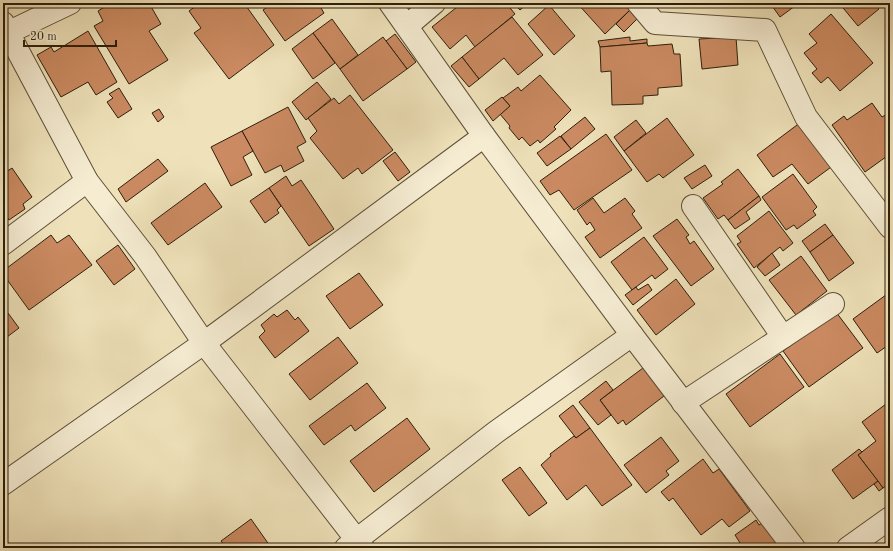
<svg xmlns="http://www.w3.org/2000/svg" width="893" height="551" viewBox="0 0 893 551" font-family="'Old Standard TT',serif">
	<style>
		.building { fill: #cb8a61; stroke: #2d1f0c }
		.lines { fill: none; stroke-linecap: round; stroke-linejoin: round }
		.minor-casing { stroke: #5e5038; stroke-width: 24 }
		.minor { stroke: #f5ecd2; stroke-width: 22 }
	</style>
	<rect width="100%" height="100%" fill="#efe2ba"/>
	<filter id="stains"><feTurbulence type="fractalNoise" baseFrequency=".005" numOctaves="4"/><feColorMatrix values="0 0 0 0 .2 0 0 0 0 .09 0 0 0 0 .02 0 0 0 .5 -.17"/></filter>
	<radialGradient id="worn" r=".72"><stop offset=".6" stop-color="#630" stop-opacity="0"/><stop offset="1" stop-color="#630" stop-opacity=".3"/></radialGradient>
	<g class="building">
		<polygon points="111,3 132,4 149,3 161,24 149,31 168,60 129,84 94,26 103,21 98,11"/>
		<polygon points="200,3 244,3 274,45 229,79 194,33 201,28 189,11"/>
		<polygon points="273,3 318,3 324,13 285,41 263,10"/>
		<polygon points="462,3 506,3 515,14 475,47 466,35 450,49 432,27"/>
		<polygon points="513,3 528,3 520,10"/>
		<polygon points="577,3 626,3 631,9 605,34"/>
		<polygon points="770,3 799,3 780,17"/>
		<polygon points="839,3 878,3 875,5 879,9 858,26"/>
		<polygon points="549,5 575,36 554,55 528,24"/>
		<polygon points="631,9 639,17 624,32 616,24"/>
		<polygon points="831,14 873,63 840,91 828,77 821,83 812,73 817,69 804,53 817,43 809,34"/>
		<polygon points="512,17 543,55 518,75 504,58 479,79 462,57"/>
		<polygon points="332,19 358,55 340,69 313,33"/>
		<polygon points="88,31 117,82 96,95 88,82 61,97 37,55 51,47 54,52"/>
		<polygon points="313,33 335,63 313,79 292,49"/>
		<polygon points="395,34 416,62 407,69 386,41"/>
		<polygon points="383,37 407,69 363,101 340,69"/>
		<polygon points="630,37 630,41 647,39 647,43 600,47 598,41"/>
		<polygon points="736,37 738,65 702,69 699,39"/>
		<polygon points="647,43 648,46 672,44 674,54 680,54 682,86 658,88 658,95 643,96 643,104 612,105 611,71 601,72 600,47"/>
		<polygon points="462,57 479,79 469,87 451,66"/>
		<polygon points="540,75 571,110 554,127 556,129 540,143 538,140 530,146 522,137 519,140 509,128 510,126 500,114 510,106 503,98 518,87 521,91"/>
		<polygon points="317,82 331,99 306,120 292,102"/>
		<polygon points="119,88 132,109 118,118 107,102 113,98 109,94"/>
		<polygon points="350,95 393,150 362,174 358,168 343,179 310,138 317,131 308,118 334,98 339,104"/>
		<polygon points="502,97 510,106 493,121 485,110"/>
		<polygon points="872,103 882,117 889,113 890,114 890,154 865,172 832,125 844,116 847,120"/>
		<polygon points="288,107 306,142 297,147 304,161 284,172 281,165 265,173 242,131"/>
		<polygon points="159,109 164,117 158,122 152,113"/>
		<polygon points="585,117 595,129 571,149 561,136"/>
		<polygon points="667,118 694,155 663,178 659,174 647,182 624,151"/>
		<polygon points="805,119 838,162 808,184 792,164 773,177 757,155"/>
		<polygon points="636,120 646,133 624,151 614,137"/>
		<polygon points="242,131 253,151 243,157 252,175 231,186 211,147"/>
		<polygon points="606,134 632,170 574,210 559,190 550,195 540,181"/>
		<polygon points="560,136 571,149 547,166 537,153"/>
		<polygon points="395,152 410,172 398,181 383,161"/>
		<polygon points="158,159 168,171 126,202 118,189"/>
		<polygon points="705,165 712,176 692,189 684,178"/>
		<polygon points="12,168 32,197 23,204 25,209 9,220 4,213 3,214 3,174"/>
		<polygon points="738,169 759,196 728,220 724,215 718,219 703,198 723,184 721,182"/>
		<polygon points="793,174 817,207 813,211 816,215 797,229 794,225 786,230 762,197"/>
		<polygon points="286,176 292,186 301,180 334,229 309,246 269,188"/>
		<polygon points="205,183 222,207 168,245 151,223"/>
		<polygon points="269,188 281,206 277,210 279,213 265,223 250,201"/>
		<polygon points="759,196 761,200 746,212 750,219 735,229 728,220"/>
		<polygon points="593,198 604,213 625,198 635,211 632,214 642,228 600,258 585,237 595,230 590,222 587,225 577,210"/>
		<polygon points="769,211 793,243 783,251 780,247 754,268 737,244 741,242 737,236"/>
		<polygon points="677,219 689,235 686,237 690,244 694,241 714,269 691,286 653,236"/>
		<polygon points="825,224 833,235 810,252 802,241"/>
		<polygon points="51,235 57,243 69,235 92,265 29,310 3,274 3,271"/>
		<polygon points="833,235 854,263 829,281 810,252"/>
		<polygon points="644,237 668,269 655,279 652,275 632,290 611,262"/>
		<polygon points="118,245 135,269 114,285 96,261"/>
		<polygon points="772,253 780,265 765,276 757,267"/>
		<polygon points="801,256 827,291 796,315 769,280"/>
		<polygon points="359,273 383,305 350,329 326,296"/>
		<polygon points="676,279 695,304 656,335 637,310"/>
		<polygon points="648,284 652,290 633,305 625,295 636,287 638,290"/>
		<polygon points="890,292 890,344 877,353 853,319"/>
		<polygon points="287,310 295,320 298,317 309,331 275,358 259,337 265,331 261,325 274,314 277,317"/>
		<polygon points="836,312 863,348 809,387 783,351"/>
		<polygon points="3,313 5,316 8,313 19,328 3,340"/>
		<polygon points="338,337 358,363 310,400 289,374"/>
		<polygon points="780,354 804,387 750,427 726,394"/>
		<polygon points="643,368 664,396 626,425 623,420 618,424 600,400"/>
		<polygon points="606,381 613,390 600,400 611,415 598,425 579,402"/>
		<polygon points="367,383 386,408 355,431 351,425 324,445 309,426"/>
		<polygon points="890,401 890,483 883,488 858,455 876,441 862,422"/>
		<polygon points="573,405 590,428 576,438 559,416"/>
		<polygon points="407,418 430,449 374,492 350,461"/>
		<polygon points="590,428 632,485 602,506 586,485 567,500 541,465 551,456 550,454 574,436 576,438"/>
		<polygon points="661,437 679,461 666,471 669,475 646,493 624,465"/>
		<polygon points="859,449 862,452 858,455 878,481 853,499 832,470"/>
		<polygon points="703,459 713,473 719,469 750,511 729,527 722,519 701,535 673,498 669,501 661,492"/>
		<polygon points="520,467 547,503 529,516 502,480"/>
		<polygon points="878,481 883,488 879,491 874,484"/>
		<polygon points="251,519 270,546 267,548 226,548 221,541"/>
		<polygon points="756,520 759,525 762,523 780,548 740,548 738,545 740,543 735,535"/>
		<polygon points="3,536 12,548 3,548"/>
	</g>
	<g class="lines">
		<defs>
			<g id="minor">
				<polyline points="390,3 484,136 632,335 794,548"/>
				<polyline points="638,3 655,23 765,30 806,117 890,227"/>
				<polyline points="3,23 87,181 145,256 204,343 363,548"/>
				<polyline points="407,26 434,3"/>
				<polyline points="3,35 70,3"/>
				<polyline points="693,206 783,337"/>
				<polyline points="3,244 87,181"/>
				<polyline points="683,403 833,304"/>
				<polyline points="3,484 204,343 484,136"/>
				<polyline points="346,548 496,432 632,335"/>
				<polyline points="848,548 890,518"/>
			</g>
		</defs>
		<use href="#minor" class="minor-casing"/>
		<use href="#minor" class="minor"/>
	</g>
	<rect width="893" height="551" fill="none" stroke="#efe2ba" stroke-width="16"/>
	<rect x="4" y="4" width="885" height="543" fill="none" stroke="#2d1f0c" stroke-width="2"/>
	<rect x="8" y="8" width="877" height="535" fill="none" stroke="#2d1f0c"/>
	<path d="M24 40v6h92v-6" fill="none" stroke="#2d1f0c" stroke-width="2"/>
	<text x="30" y="40" font-size="12" fill="#2d1f0c" stroke="#f5ecd2" stroke-width="3" paint-order="stroke">20 m</text>
	<rect width="100%" height="100%" filter="url(#stains)"/>
	<rect width="100%" height="100%" fill="url(#worn)"/>
</svg>
